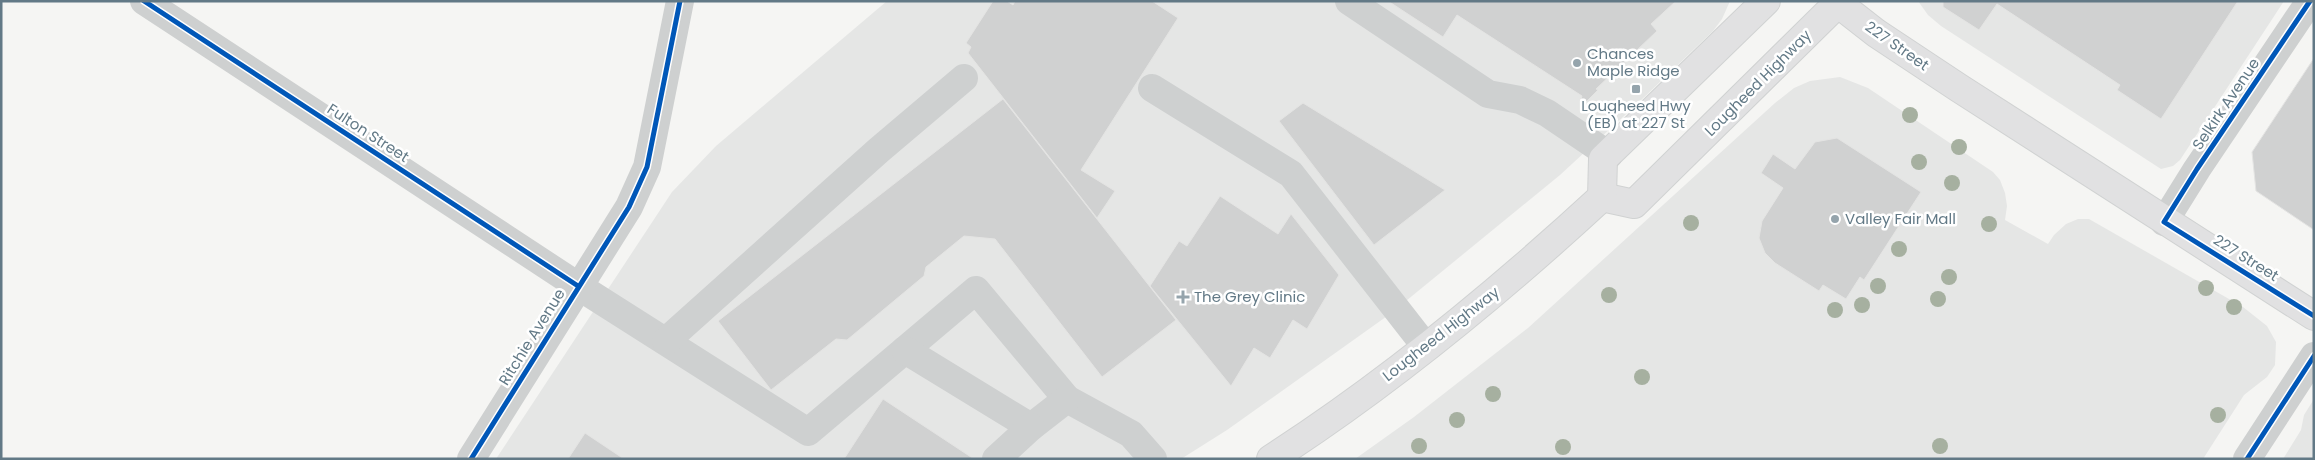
<svg xmlns="http://www.w3.org/2000/svg" width="2315" height="460" viewBox="0 0 2315 460" font-family="Poppins,sans-serif">
	<style>
		.built { fill: #e5e6e5 }
		.building { fill: #d0d1d1; stroke: #e4e4e3 }
		.lines { fill: none; stroke-linecap: round; stroke-linejoin: round }
		.major-casing { stroke: #d0d2d2; stroke-width: 30 }
		.minor { stroke: #ced0d0; stroke-width: 28 }
		.major { stroke: #e1e1e2; stroke-width: 28 }
		.cycleway-casing { stroke: #fff; stroke-width: 8 }
		.cycleway { stroke: #0057b8; stroke-width: 5 }
		.tree { fill: #a6b0a0 }
		.poi-dot { fill: #95a4ac; stroke: #fff; stroke-width: 2 }
		.labels { text-anchor: middle; stroke-width: 5; stroke-linejoin: round; paint-order: stroke }
		.street-label { font-size: 15px; fill: #627986; stroke: #fff }
		.poi-label { font-size: 15px; fill: #627986; stroke: #fff; text-anchor: start }
	</style>
	<rect width="100%" height="100%" fill="#f5f5f3"/>
	<g class="built">
		<polygon points="887,1 1730,1 1722,19 1713,31 1637,104 1560,175 1390,314 1227,430 1181,459 496,459 672,192 716,146"/>
		<polygon points="1918,1 2284,1 2180,160 2173,166 2161,169 1941,26 1928,15"/>
		<polygon points="1840,77 1868,88 1993,172 2000,180 2005,193 2007,206 2005,220 2048,244 2054,235 2066,224 2078,219 2089,219 2243,307 2267,326 2276,342 2275,365 2267,377 2244,395 2203,459 1355,459 1414,417 1528,328 1775,103 1794,88 1810,81"/>
		<polygon points="2314,399 2314,459 2283,459 2301,430 2304,415"/>
	</g>
	<g class="building">
		<polygon points="993,1 1007,1 1013,5 1015,1 1152,1 1178,18 1081,170 1115,191 1097,218 968,53 971,47 966,43"/>
		<polygon points="1388,1 1676,1 1651,24 1657,31 1596,89 1598,90 1586,102 1581,99 1582,96 1457,15 1443,37"/>
		<polygon points="1943,1 2238,1 2161,119 2117,90 2120,85 1997,4 1979,30 1943,7"/>
		<polygon points="2314,58 2314,230 2256,191 2252,152"/>
		<polygon points="1003,99 1176,320 1102,377 995,239 964,236 926,267 924,276 847,340 836,339 771,390 718,321"/>
		<polygon points="1303,103 1445,190 1374,245 1279,121"/>
		<polygon points="1837,138 1921,192 1864,280 1860,277 1846,299 1823,285 1819,291 1775,263 1765,253 1759,238 1762,221 1783,188 1761,173 1773,154 1795,169 1815,142"/>
		<polygon points="1220,196 1278,234 1291,214 1339,275 1307,329 1293,320 1270,358 1254,348 1231,386 1150,286 1179,241 1187,246"/>
		<polygon points="883,399 974,459 844,459"/>
		<polygon points="585,433 624,459 568,459"/>
	</g>
	<g class="lines">
		<defs>
			<g id="major">
				<polyline points="1835,1 1876,33 1959,88 2314,316"/>
				<polyline points="1602,197 1634,204 1840,1"/>
				<path d="M1271,459c118,-76 228,-167 331,-262l1,-38 163,-158"/>
			</g>
		</defs>
		<use href="#major" class="major-casing"/>
		<g class="minor">
			<polyline points="144,1 578,286 808,432 976,290 1067,399 1131,434 1153,459"/>
			<polyline points="1349,1 1488,94 1520,100 1547,113 1609,155"/>
			<polyline points="1152,88 1291,174 1426,347"/>
			<polyline points="2164,222 2197,169 2310,1"/>
			<polyline points="666,341 879,150 964,78"/>
			<polyline points="905,350 1031,427 1067,399"/>
			<polyline points="471,459 629,207 647,167 680,1"/>
			<polyline points="996,459 1031,427"/>
			<polyline points="2247,459 2314,356"/>
		</g>
		<use href="#major" class="major"/>
		<defs>
			<g id="cycleway">
				<polyline points="144,1 578,286"/>
				<polyline points="2310,1 2197,169 2164,222 2314,316"/>
				<polyline points="471,459 629,207 647,167 680,1"/>
				<polyline points="2247,459 2314,356"/>
			</g>
		</defs>
		<use href="#cycleway" class="cycleway-casing"/>
		<use href="#cycleway" class="cycleway"/>
	</g>
	<g class="tree">
		<circle cx="1910" cy="115" r="8"/>
		<circle cx="1959" cy="147" r="8"/>
		<circle cx="1919" cy="162" r="8"/>
		<circle cx="1952" cy="183" r="8"/>
		<circle cx="1691" cy="223" r="8"/>
		<circle cx="1989" cy="224" r="8"/>
		<circle cx="1899" cy="249" r="8"/>
		<circle cx="1949" cy="277" r="8"/>
		<circle cx="1878" cy="286" r="8"/>
		<circle cx="2206" cy="288" r="8"/>
		<circle cx="1609" cy="295" r="8"/>
		<circle cx="1938" cy="299" r="8"/>
		<circle cx="1862" cy="305" r="8"/>
		<circle cx="2234" cy="307" r="8"/>
		<circle cx="1835" cy="310" r="8"/>
		<circle cx="1642" cy="377" r="8"/>
		<circle cx="1493" cy="394" r="8"/>
		<circle cx="2218" cy="415" r="8"/>
		<circle cx="1457" cy="420" r="8"/>
		<circle cx="1419" cy="446" r="8"/>
		<circle cx="1940" cy="446" r="8"/>
		<circle cx="1563" cy="447" r="8"/>
	</g>
	<g class="poi-dot">
		<circle cx="1577" cy="63" r="5"/>
		<rect x="1631" y="84" width="10" height="10" rx="2.5"/>
		<circle cx="1835" cy="219" r="5"/>
		<path d="M1180.5 289.5h5v5h5v5h-5v5h-5v-5h-5v-5h5z"/>
	</g>
	<g class="labels">
		<g class="street-label">
			<text transform="translate(1897 46) rotate(35)" y="5">227 Street</text>
			<text transform="translate(1758 83) rotate(-45)" y="5">Lougheed Highway</text>
			<text transform="translate(2226 104) rotate(-56)" y="5">Selkirk Avenue</text>
			<text transform="translate(368 133) rotate(33)" y="5">Fulton Street</text>
			<text transform="translate(2246 258) rotate(32)" y="5">227 Street</text>
			<text transform="translate(1441 334) rotate(-38)" y="5">Lougheed Highway</text>
			<text transform="translate(532 337) rotate(-58)" y="5">Ritchie Avenue</text>
		</g>
		<g class="poi-label">
			<text x="1587" y="59">Chances<tspan x="1587" dy="17">Maple Ridge</tspan></text>
			<text x="1636" y="111" text-anchor="middle">Lougheed Hwy<tspan x="1636" dy="17">(EB) at 227 St</tspan></text>
			<text x="1845" y="224">Valley Fair Mall</text>
			<text x="1194" y="302">The Grey Clinic</text>
		</g>
	</g>
	<rect width="2315" height="460" fill="none" stroke="#627986" stroke-width="5"/>
</svg>
